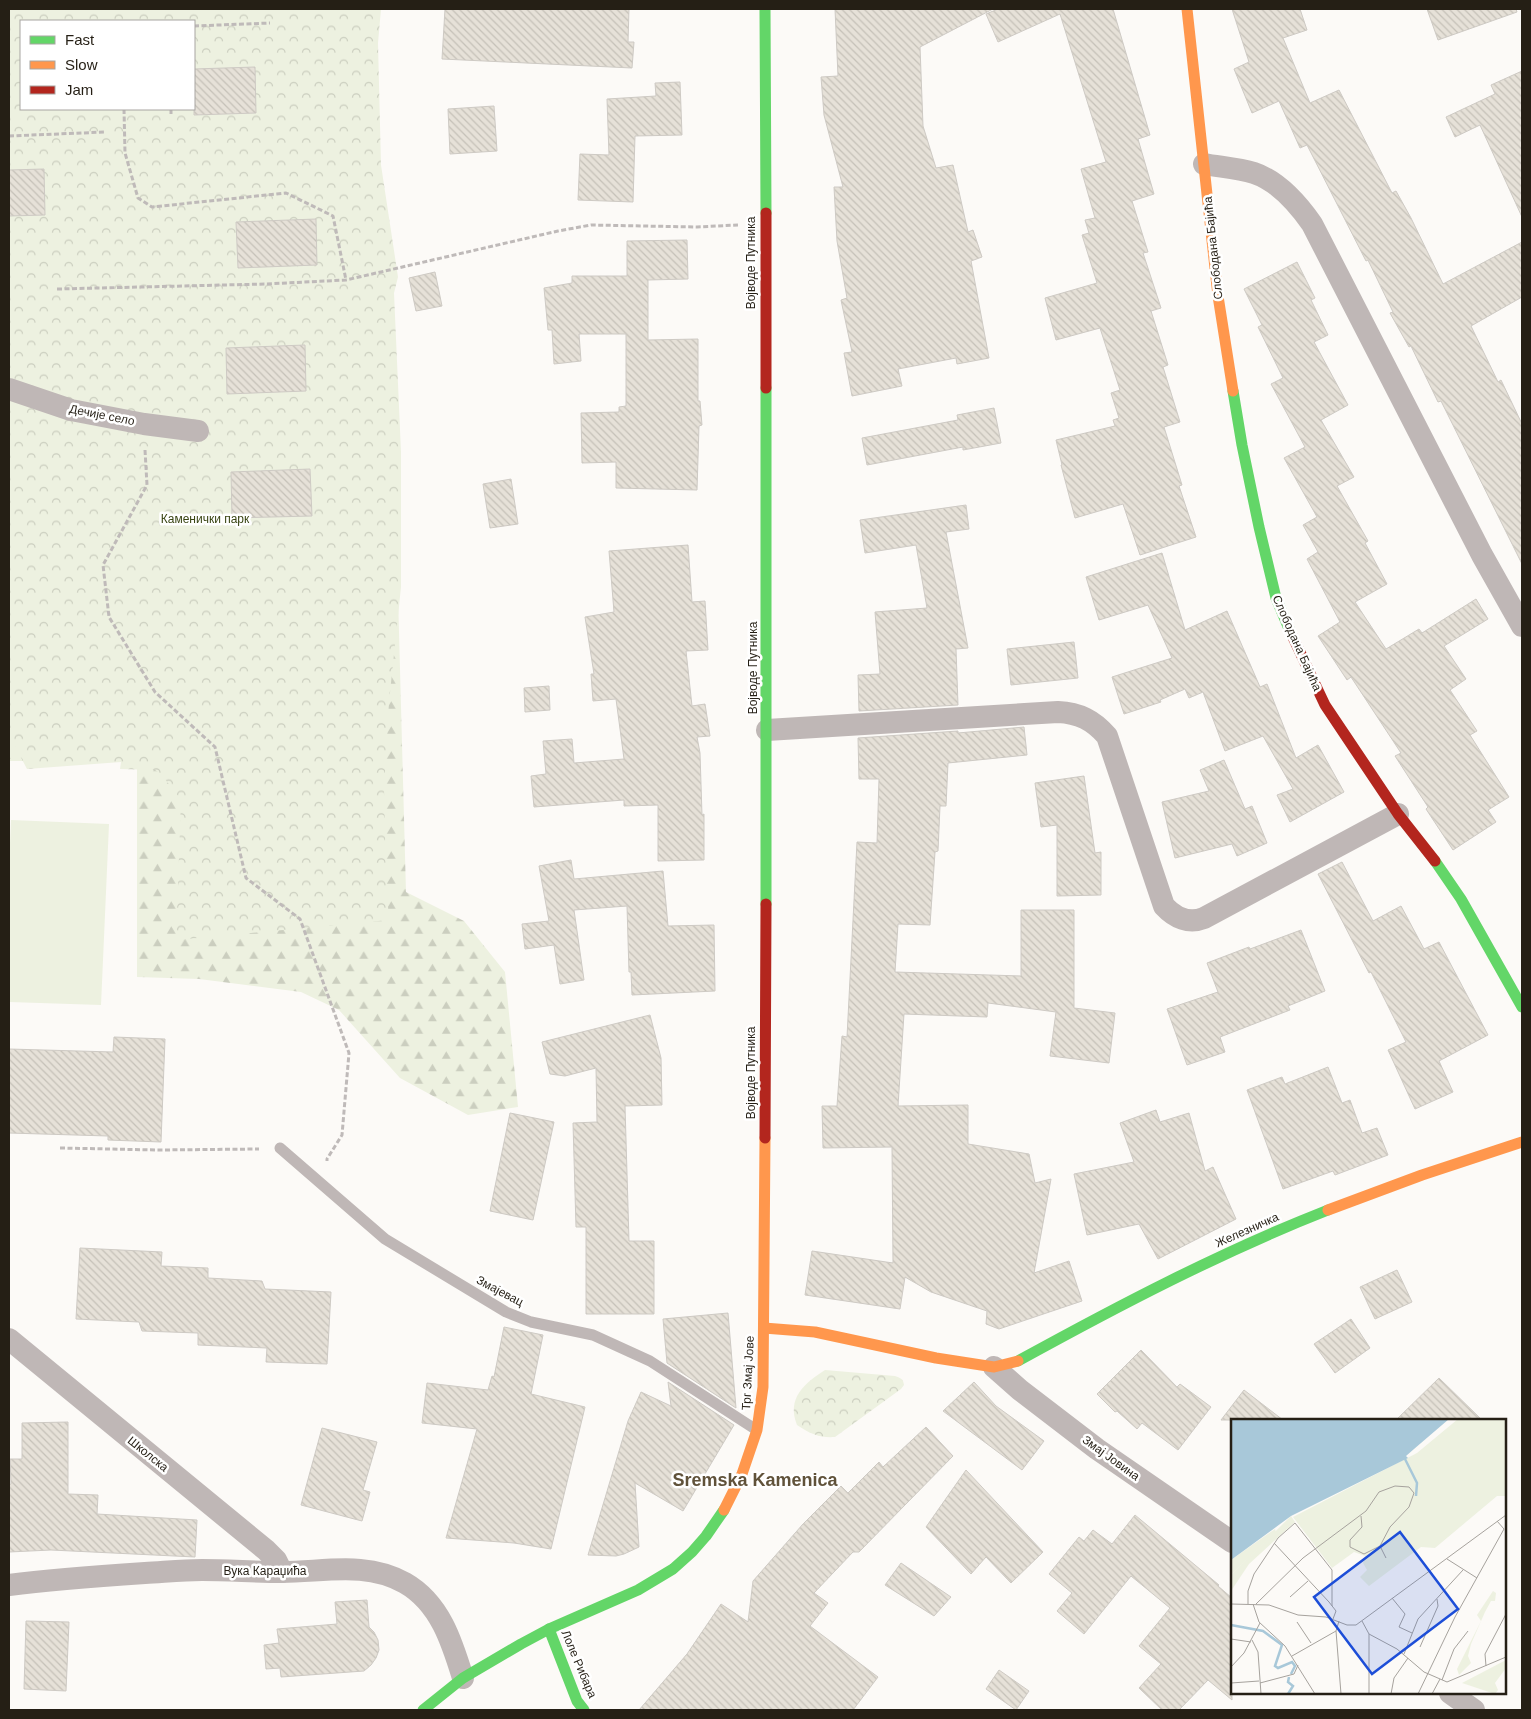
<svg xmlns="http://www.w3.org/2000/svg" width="1531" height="1719" viewBox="0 0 1531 1719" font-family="Helvetica,sans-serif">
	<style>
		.forest { fill: url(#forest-firs) }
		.park { fill: url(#park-crowns); fill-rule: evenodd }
		.garden { fill: #edf1e0 }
		.building { fill: url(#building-back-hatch); stroke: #cecac4 }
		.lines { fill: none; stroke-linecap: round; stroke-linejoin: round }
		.path { stroke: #bfbab9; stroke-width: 3; stroke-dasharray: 5 2.5; stroke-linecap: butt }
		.lane { stroke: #bfb7b6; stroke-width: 11 }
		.street { stroke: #bfb7b6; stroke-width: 22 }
		.fast { stroke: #63d668; stroke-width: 11 }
		.slow { stroke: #ff974d; stroke-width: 11 }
		.jam { stroke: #b3261e; stroke-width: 11 }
		.labels { text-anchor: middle; stroke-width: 5; stroke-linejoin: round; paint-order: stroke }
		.street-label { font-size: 12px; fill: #251f15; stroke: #fff }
		.park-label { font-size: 12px; fill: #394513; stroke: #fff }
		.district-label { font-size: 18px; font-weight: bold; fill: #60523a; stroke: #fff }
		.inset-river { fill: none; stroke: #a8c8d9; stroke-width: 2.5 }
		.inset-road { fill: none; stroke: #a6a29d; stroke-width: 1 }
		.view { fill: #1d4ed8; fill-opacity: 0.15; stroke: #1d4ed8; stroke-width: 2.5 }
		.inset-edge { fill: none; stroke: #251f15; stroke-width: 2.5 }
	</style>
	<defs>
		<pattern id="forest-firs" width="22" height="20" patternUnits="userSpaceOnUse" patternTransform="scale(1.25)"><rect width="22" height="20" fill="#edf1e0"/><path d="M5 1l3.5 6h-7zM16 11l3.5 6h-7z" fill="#cbcebf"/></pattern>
		<pattern id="park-crowns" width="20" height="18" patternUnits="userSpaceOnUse" patternTransform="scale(1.25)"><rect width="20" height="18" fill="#edf1e0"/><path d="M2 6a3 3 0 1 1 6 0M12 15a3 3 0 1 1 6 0" fill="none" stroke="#cbcebf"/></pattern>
		<pattern id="building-back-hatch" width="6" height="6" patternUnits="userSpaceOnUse" patternTransform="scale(1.25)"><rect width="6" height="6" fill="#e6e1d8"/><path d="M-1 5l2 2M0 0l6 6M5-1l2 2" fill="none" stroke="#c5c1b8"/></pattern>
	</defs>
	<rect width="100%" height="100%" fill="#fcfaf7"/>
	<polygon class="forest" points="9,224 396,520 406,892 464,921 505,972 518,1107 468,1115 400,1078 339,1010 301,992 199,979 137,977 137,761 9,761"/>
	<g class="park">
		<path d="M9,9h372l-3,34 3,122 17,112 -4,16 7,159v135l-12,115 -5,87 2,90 3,41 -213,20 5,-140 -20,-26 -6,-4 -35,-1 1,-7 -94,7 -12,-23 -6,-3zM21,21h173v88h-173z"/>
		<path d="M825,1370l70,6c6,2 8,3 9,9l-3,4 -66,48c-15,1 -25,-3 -38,-12 -11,-27 8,-42 28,-55z"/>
	</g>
	<polygon class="garden" points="11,820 109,824 101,1005 9,1002 9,867"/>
	<g class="building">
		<polygon points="445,9 629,9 628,42 634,42 632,68 442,59"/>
		<polygon points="835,9 993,9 920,47 923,126 936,168 953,165 968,232 973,230 982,257 971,261 989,358 957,364 956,358 898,369 902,386 852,396 844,353 852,352 841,300 847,298 837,241 834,187 843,187 824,115 821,77 838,76"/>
		<polygon points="998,9 1113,9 1150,135 1138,139 1154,194 1132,201 1148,252 1143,253 1161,308 1151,311 1168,365 1163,367 1180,422 1164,427 1182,485 1179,486 1196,537 1140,555 1123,504 1075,518 1061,465 1062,465 1056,440 1115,426 1113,420 1119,418 1111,393 1120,390 1100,328 1056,340 1045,298 1097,283 1082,235 1089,233 1085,220 1095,218 1081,169 1106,162 1060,14 998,42 986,14"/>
		<polygon points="1232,9 1300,9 1307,30 1283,38 1310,103 1339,90 1392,193 1396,191 1411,218 1443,284 1522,242 1522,297 1471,326 1498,382 1501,380 1522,424 1522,564 1441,401 1438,402 1411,346 1409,347 1390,313 1393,312 1368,260 1366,261 1307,145 1300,148 1279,101 1252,113 1234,69 1249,62"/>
		<polygon points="1427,9 1516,9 1517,12 1438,40"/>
		<polygon points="255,67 256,113 194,115 194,69"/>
		<polygon points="1522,71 1522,217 1480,125 1455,137 1446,117 1495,94 1491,85"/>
		<polygon points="680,82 682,135 635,136 633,202 578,200 580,154 609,155 607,99 656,96 655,83"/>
		<polygon points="494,106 497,151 450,154 448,109"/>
		<polygon points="44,169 45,215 9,216 9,170"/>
		<polygon points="316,219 317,265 238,268 236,222"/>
		<polygon points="687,240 688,279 648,280 648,340 698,339 698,401 700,401 702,425 699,426 697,490 616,488 616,462 582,463 581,413 619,412 619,407 626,406 626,334 579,334 581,361 554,364 552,330 548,330 544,288 572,283 572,276 627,276 627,241"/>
		<polygon points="1297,262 1315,298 1311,300 1328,335 1314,342 1348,405 1321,420 1354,477 1337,486 1368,541 1365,543 1387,584 1355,602 1386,649 1419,629 1422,633 1476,599 1488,619 1444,646 1466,679 1450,690 1477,731 1470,735 1509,797 1488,810 1496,822 1453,850 1426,809 1428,807 1395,756 1401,753 1351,677 1347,680 1318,636 1340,622 1307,559 1318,552 1303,525 1317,517 1284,458 1305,447 1271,384 1283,378 1258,327 1262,325 1244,289"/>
		<polygon points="435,272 442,306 416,311 409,278"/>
		<polygon points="305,345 306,391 227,394 226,348"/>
		<polygon points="994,408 1001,443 963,450 963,447 867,465 862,438 958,420 957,415"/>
		<polygon points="310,469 312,516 232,518 231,472"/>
		<polygon points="511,479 518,524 490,528 483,484"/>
		<polygon points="966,505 969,529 946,532 968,648 956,649 958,705 859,711 858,675 880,674 875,612 927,608 916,545 865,553 860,520"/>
		<polygon points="688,545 692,602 705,601 708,650 686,651 692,706 705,704 710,736 697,737 700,753 702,815 704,814 704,860 658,861 658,805 624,806 624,800 534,807 531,776 546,774 543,741 572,739 574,763 624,759 616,699 593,701 591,674 594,674 585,617 614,612 609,551"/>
		<polygon points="1162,553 1185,630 1227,611 1260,687 1267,684 1296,758 1318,745 1344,792 1290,822 1277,795 1293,789 1263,736 1225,751 1203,692 1189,698 1185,689 1160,700 1161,702 1124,714 1112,677 1172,658 1148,605 1099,620 1086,577"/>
		<polygon points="1074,642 1078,678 1011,685 1007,649"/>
		<polygon points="549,686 550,710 525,712 524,688"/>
		<polygon points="1024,727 1027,755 948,763 946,806 940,806 938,851 935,852 930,925 898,924 895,972 1021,976 1021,910 1074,910 1074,1008 1115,1013 1109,1063 1050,1056 1056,1012 988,1003 987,1017 904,1014 898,1106 968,1105 968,1144 1029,1154 1035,1183 1051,1179 1034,1273 1069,1261 1082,1301 999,1329 986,1324 987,1311 931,1292 905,1277 900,1309 805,1295 812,1251 893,1263 892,1147 823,1148 822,1106 837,1106 842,1036 847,1037 857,842 877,843 879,779 859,779 858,738 958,731 958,733"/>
		<polygon points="1224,760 1245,809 1252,806 1267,843 1237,856 1232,844 1175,858 1162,802 1209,791 1200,770"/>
		<polygon points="1084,776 1095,853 1101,852 1101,895 1057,896 1057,825 1041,827 1035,783"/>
		<polygon points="571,860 574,879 663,871 668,926 714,925 715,991 632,995 631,972 629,972 627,906 574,910 584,980 560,984 554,945 525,949 522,924 549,921 539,866"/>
		<polygon points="1342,862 1373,921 1401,906 1424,949 1439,942 1488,1035 1439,1061 1453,1092 1415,1109 1388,1050 1406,1042 1371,972 1369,973 1318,874"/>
		<polygon points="1301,930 1325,991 1288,1006 1290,1010 1220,1037 1225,1052 1187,1065 1167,1009 1218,992 1207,963 1249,947 1250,949"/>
		<polygon points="650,1015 661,1058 662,1105 625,1106 629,1241 654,1241 654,1314 586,1314 586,1227 576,1227 573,1123 597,1122 596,1068 565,1076 550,1074 542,1042"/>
		<polygon points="114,1037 165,1039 161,1142 108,1140 108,1136 9,1133 9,1049 113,1052"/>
		<polygon points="1328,1067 1342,1103 1350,1100 1362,1133 1377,1128 1388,1155 1335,1175 1333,1171 1283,1189 1247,1090 1282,1077 1285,1084"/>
		<polygon points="1156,1110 1160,1122 1189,1113 1205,1171 1213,1167 1236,1219 1158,1259 1139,1224 1087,1235 1074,1174 1134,1162 1120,1123"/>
		<polygon points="510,1113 554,1122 533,1220 490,1211"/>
		<polygon points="80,1248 162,1252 161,1266 208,1268 208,1278 262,1281 265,1289 331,1292 327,1364 266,1362 267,1348 198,1345 198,1333 142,1331 139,1322 76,1319"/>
		<polygon points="1397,1270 1412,1302 1375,1319 1360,1287"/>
		<polygon points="728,1313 736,1408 667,1363 663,1319"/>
		<polygon points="1351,1319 1370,1348 1335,1373 1314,1344"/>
		<polygon points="504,1327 543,1335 531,1394 585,1407 551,1549 514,1543 446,1538 477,1429 422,1423 427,1383 488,1390 492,1376 494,1377"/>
		<polygon points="1141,1350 1177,1387 1180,1384 1211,1407 1178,1450 1142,1423 1137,1429 1117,1411 1115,1412 1097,1394"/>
		<polygon points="1439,1378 1482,1420 1396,1420"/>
		<polygon points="668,1382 734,1425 683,1511 635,1483 639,1547 624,1554 616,1556 588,1555 628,1421 641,1392 671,1406"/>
		<polygon points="974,1382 996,1406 1044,1441 1022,1470 943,1411"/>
		<polygon points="1244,1390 1283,1420 1221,1420"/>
		<polygon points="68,1422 68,1494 98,1495 97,1514 197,1520 195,1557 51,1550 9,1552 9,1485 11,1484 10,1459 22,1459 22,1423"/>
		<polygon points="926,1427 953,1456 859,1552 853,1552 814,1593 828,1603 810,1626 878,1677 853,1710 639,1710 687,1654 721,1604 748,1622 753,1581 803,1524 841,1486 848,1493 879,1462 883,1467"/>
		<polygon points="322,1428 377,1442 363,1490 370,1492 362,1521 301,1505"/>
		<polygon points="966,1470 1043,1552 1011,1583 986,1557 971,1574 926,1527"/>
		<polygon points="1135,1515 1219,1585 1218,1586 1232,1598 1232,1700 1208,1680 1179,1710 1162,1710 1139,1688 1161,1664 1139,1646 1170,1608 1131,1576 1084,1634 1057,1611 1072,1593 1049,1574 1079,1537 1084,1541 1093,1530 1112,1544"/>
		<polygon points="901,1563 951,1597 934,1616 885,1585"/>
		<polygon points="367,1600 369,1627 374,1632 378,1640 379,1650 376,1658 371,1665 364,1671 281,1677 280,1668 266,1669 264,1645 279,1643 277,1629 337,1624 335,1602"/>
		<polygon points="26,1621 69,1622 66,1691 24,1689"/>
		<polygon points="999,1670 1029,1691 1016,1710 986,1689"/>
	</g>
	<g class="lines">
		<g class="path">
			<polyline points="194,26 270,23"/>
			<polyline points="124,109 125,153 138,198 152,207 286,193 333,216 346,280"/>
			<polyline points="171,109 171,116"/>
			<polyline points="9,136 105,132"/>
			<polyline points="57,289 266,284 346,280 558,231 591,225 697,227 738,225"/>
			<polyline points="145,450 147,485 103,565 109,617 155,692 215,747 246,878 300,919 349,1053 342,1135 327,1159 327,1161"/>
			<polyline points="60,1148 158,1150 259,1149"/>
		</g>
		<polyline class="lane" points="280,1148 385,1239 506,1312 531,1322 593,1335 650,1361 755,1429"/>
		<g class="street">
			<path d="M1204,164c16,3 34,4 50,9 24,8 44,31 58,51l170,331 40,71"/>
			<polyline points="9,389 71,410 144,424 198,431"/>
			<path d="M767,730l291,-18c21,1 35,8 49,24l57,170c11,12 25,18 40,12l194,-104"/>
			<polyline points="9,1339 266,1550 276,1560 282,1572"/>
			<polyline points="994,1367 1020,1390 1097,1449 1232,1542"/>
			<path d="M9,1585c45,-6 90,-9 136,-12 19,-1 38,-3 57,-3 27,0 53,2 80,2 42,0 84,-11 123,11 35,20 47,59 58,95"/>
			<polyline points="1450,1693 1474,1710"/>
		</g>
		<g class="fast">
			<polyline points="765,9 766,213"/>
			<polyline points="766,388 766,904"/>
			<polyline points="1233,391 1242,445 1259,527 1276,598 1290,631"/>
			<polyline points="1435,861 1461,899 1522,1007"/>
			<path d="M1018,1361c100,-55 203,-109 310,-151"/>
			<polyline points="549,1629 577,1701 584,1710"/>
			<polyline points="423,1710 463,1678 521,1644 549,1629 638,1590 673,1569 692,1552 706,1536 724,1510"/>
		</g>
		<g class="slow">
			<polyline points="1187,9 1218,296 1233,391"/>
			<polyline points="1328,1210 1422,1175 1522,1142"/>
			<polyline points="764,1328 815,1332 936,1358 994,1367 1018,1361"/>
			<polyline points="724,1510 742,1474 757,1430 763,1387 765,1138"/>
		</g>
		<g class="jam">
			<polyline points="766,213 766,388"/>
			<polyline points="1290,631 1325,705 1398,814 1435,861"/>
			<polyline points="765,1138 766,904"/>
		</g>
	</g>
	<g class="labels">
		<g class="street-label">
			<text transform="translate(1213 248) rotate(-96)" y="4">Слободана Бајића</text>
			<text transform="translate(751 263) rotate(-90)" y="4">Војводе Путника</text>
			<text transform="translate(102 415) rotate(11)" y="4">Дечије село</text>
			<text transform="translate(1297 643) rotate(66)" y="4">Слободана Бајића</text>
			<text transform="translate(753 668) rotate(-90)" y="4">Војводе Путника</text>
			<text transform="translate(751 1073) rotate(-90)" y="4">Војводе Путника</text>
			<text transform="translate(1247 1230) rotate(-24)" y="4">Железничка</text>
			<text transform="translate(500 1291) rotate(28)" y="4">Змајевац</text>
			<text transform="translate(748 1373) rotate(-87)" y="4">Трг Змај Јове</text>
			<text transform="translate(148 1454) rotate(39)" y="4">Школска</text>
			<text transform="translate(1111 1458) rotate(36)" y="4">Змај Јовина</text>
			<text x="265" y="1575">Вука Караџића</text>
			<text transform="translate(579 1664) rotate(67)" y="4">Лоле Рибара</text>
		</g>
		<g class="park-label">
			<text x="205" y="523">Каменички парк</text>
		</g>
		<g class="district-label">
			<text x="755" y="1486">Sremska Kamenica</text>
		</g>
	</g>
	<g transform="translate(1231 1419)">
		<rect width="275" height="275" fill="#fcfaf7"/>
		<path d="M60,97l4,6 -46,42 -18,27v-16zM262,172l3,2 -1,8h-4l-6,11 -14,32 -3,12 3,7 -12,12 -2,-6 24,-48 -4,-6z" fill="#edf1e0"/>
		<path d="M44,110l1,3 -45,43v-15zM275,241v8l-11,15 3,7 -3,4 -33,-11z" fill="#edf1e0"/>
		<path d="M227,0h48v77h-9l-62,52 -14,-1 -52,39 -9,-9 7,-7 -4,-7 2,-7 -11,-4 -22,16 -39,-51 124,-64z" fill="#edf1e0"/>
		<path d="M259,13l8,7 -18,19 -8,-7zM118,82l10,13 -25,19 -11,-14z" fill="#edf1e0"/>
		<path d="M0,0h218l-35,30 -8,7 2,2 -117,58 -60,44z" fill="#a8c8d9"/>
		<path class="inset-river" d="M174,40l12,24 -1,13M0,206l32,6 19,14 -7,21 3,2 14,-6 3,4 -4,8M57,275l5,-8 -5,-4 1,-5"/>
		<path class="inset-road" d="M130,97l1,11 -12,13v7l14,7 16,-8M43,124l55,59 7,9 -3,8M216,140l30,19M59,178l18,-16M161,179l13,16 -6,13 13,6M0,185l38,1 29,10 28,2 21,8h9l150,-110M17,185v-13l6,-17 24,-36 17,-15 37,47v36M22,185l6,18 26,24 30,48M25,185l47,-46 63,-47 13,-19 16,-6 14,1 5,6 -5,14 -19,20 -10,19 6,12M108,202l-3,10 5,63M131,202l7,13v60M66,203l14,21M138,215l28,15 27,23 23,10 59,-25M0,220l20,3M21,221l6,12 3,42M189,228l18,-41 -1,-7M173,235l14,-35 45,-49M61,237l44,-25M255,247l-1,-12 21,-40M0,248l13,-14 16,-30M211,261l12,-31 14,-18M0,264l28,-2M29,264l34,-9 4,-9M160,275l3,-16 14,-20M187,275l37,-77 49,-88 -7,-8M201,275l8,-15"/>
		<path class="view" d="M169,113l58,77 -86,65 -58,-77z"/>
		<rect width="275" height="275" class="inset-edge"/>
	</g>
	<rect width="1531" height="1719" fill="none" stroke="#251f15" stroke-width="20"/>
	<rect x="20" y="20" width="175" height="90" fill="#ffffff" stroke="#a8a5a1"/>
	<rect x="30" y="36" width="25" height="8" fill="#63d668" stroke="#a8a5a1"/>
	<text x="65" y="45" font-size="15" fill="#251f15">Fast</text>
	<rect x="30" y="61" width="25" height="8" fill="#ff974d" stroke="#a8a5a1"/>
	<text x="65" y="70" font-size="15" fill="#251f15">Slow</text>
	<rect x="30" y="86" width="25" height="8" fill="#b3261e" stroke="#a8a5a1"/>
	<text x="65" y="95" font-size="15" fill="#251f15">Jam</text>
</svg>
